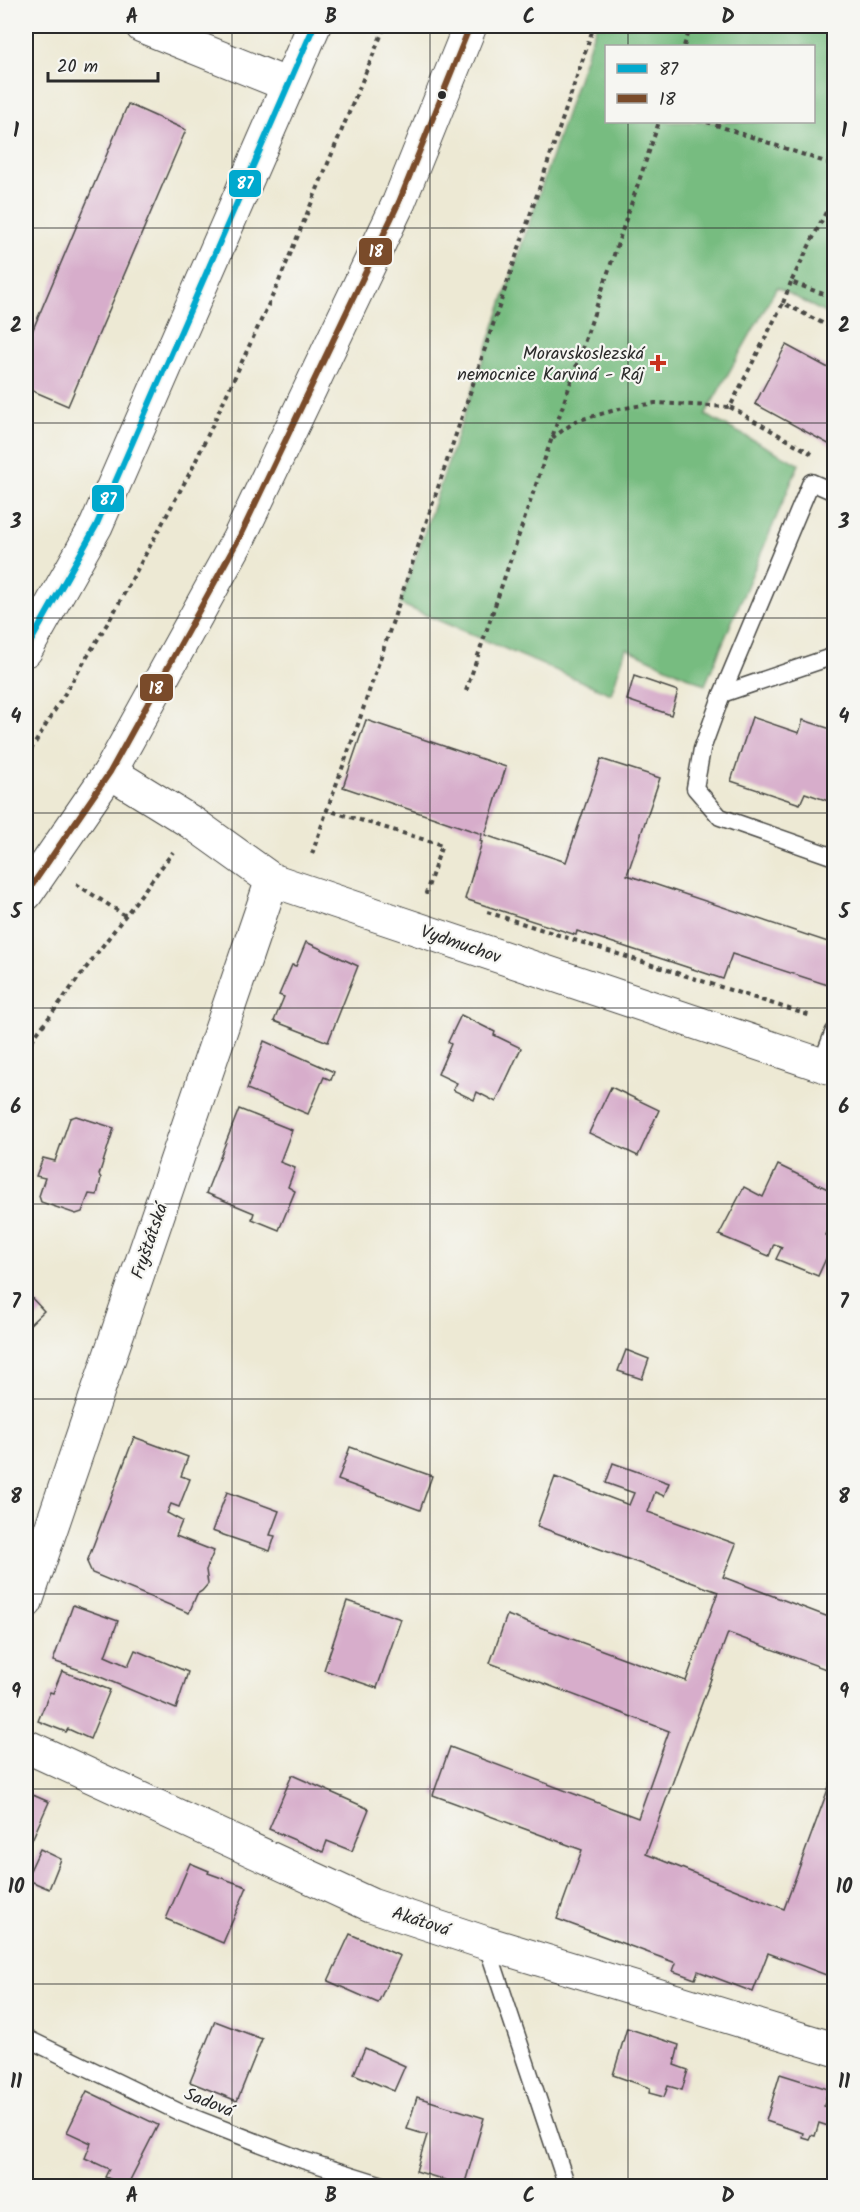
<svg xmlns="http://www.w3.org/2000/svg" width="860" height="2212" viewBox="0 0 860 2212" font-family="Kalam,sans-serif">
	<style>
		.forest { fill: #77bc80; stroke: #517456; stroke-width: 1.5; fill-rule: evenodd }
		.building { fill: #d7adcb }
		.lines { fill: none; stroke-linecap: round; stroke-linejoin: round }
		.lane-casing { stroke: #484844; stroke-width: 19 }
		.street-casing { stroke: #484844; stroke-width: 35 }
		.primary-casing { stroke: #484844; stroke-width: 35 }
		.path { stroke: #484844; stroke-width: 4; stroke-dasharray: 4.5 4.5; stroke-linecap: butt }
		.lane { stroke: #fff; stroke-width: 16 }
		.street { stroke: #fff; stroke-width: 33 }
		.primary { stroke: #fff; stroke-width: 33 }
		.bus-1-casing { stroke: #f6f6f2; stroke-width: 10 }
		.bus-2-casing { stroke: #f6f6f2; stroke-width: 10 }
		.bus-1 { stroke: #00a9ce; stroke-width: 6 }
		.bus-2 { stroke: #7a4b2a; stroke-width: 6 }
		.grid { fill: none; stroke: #2b2b2b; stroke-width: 1.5; stroke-opacity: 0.55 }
		.bus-dot { fill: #2b2b2b; stroke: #f6f6f2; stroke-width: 2 }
		.poi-dot { fill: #c8321e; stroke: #f6f6f2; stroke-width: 2 }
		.labels { text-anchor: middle; stroke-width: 4.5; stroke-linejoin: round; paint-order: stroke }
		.poi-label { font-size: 18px; fill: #2b2b2b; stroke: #f6f6f2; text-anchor: end }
		.street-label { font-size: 18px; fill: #2b2b2b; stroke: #f6f6f2 }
		.line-badge { stroke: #f6f6f2; stroke-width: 2 }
		.badge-label { font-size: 16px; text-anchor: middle; font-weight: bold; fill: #fff }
		.neatline { fill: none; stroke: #2b2b2b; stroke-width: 2 }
		.grid-label { font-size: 20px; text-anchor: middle; font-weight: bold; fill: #2b2b2b }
	</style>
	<rect width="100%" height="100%" fill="#f6f6f2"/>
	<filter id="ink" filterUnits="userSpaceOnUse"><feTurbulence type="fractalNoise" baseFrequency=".0167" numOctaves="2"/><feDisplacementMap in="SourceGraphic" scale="12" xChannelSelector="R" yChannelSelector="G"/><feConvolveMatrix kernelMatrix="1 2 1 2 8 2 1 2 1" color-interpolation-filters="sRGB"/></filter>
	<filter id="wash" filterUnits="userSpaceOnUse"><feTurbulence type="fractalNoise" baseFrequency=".008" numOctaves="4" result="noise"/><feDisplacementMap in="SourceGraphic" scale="24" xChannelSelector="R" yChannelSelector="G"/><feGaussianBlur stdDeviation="1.35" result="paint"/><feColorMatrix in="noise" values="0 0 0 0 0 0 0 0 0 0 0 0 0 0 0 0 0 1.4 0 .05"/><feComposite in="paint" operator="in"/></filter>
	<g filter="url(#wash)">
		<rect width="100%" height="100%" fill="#ede9d4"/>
		<path class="forest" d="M596,26h238v292l-57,-31 -72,128 94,49 -94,221 -79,-37 -15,46 -211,-90zM606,46h208v76h-208z"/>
		<g id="blocks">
			<g class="building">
				<polygon points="128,104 186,130 68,406 26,388 26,346"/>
				<polygon points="786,345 834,371 834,447 755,404"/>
				<polygon points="634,676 678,691 671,715 627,700"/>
				<polygon points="752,717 799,733 803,720 834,730 834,803 805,793 800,804 731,781"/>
				<polygon points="366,720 506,767 485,835 566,862 601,759 660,778 627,875 834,944 834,987 732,954 723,979 577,931 576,935 465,899 482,842 480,841 482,834 343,787"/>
				<polygon points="306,942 358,966 328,1042 274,1021 284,997 279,995 292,965 296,966"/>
				<polygon points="461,1015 495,1032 494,1035 521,1048 496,1102 477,1092 474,1100 453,1090 457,1083 438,1074 451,1044 448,1042"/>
				<polygon points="264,1041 334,1072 331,1080 324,1077 308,1114 247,1089"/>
				<polygon points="611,1087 659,1110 638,1156 589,1133"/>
				<polygon points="239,1109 292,1130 280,1162 295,1168 288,1187 295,1191 279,1230 252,1219 254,1213 206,1193"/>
				<polygon points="76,1116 114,1128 99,1175 101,1178 97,1195 89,1194 82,1212 76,1214 41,1202 39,1196 45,1178 36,1176 43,1158 55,1161 70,1118"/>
				<polygon points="778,1165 834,1192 834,1215 825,1235 834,1241 818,1276 776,1259 782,1247 774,1244 769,1256 719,1235 744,1187 763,1197"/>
				<polygon points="26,1292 44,1311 26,1328"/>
				<polygon points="626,1350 649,1359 642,1379 618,1371"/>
				<polygon points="134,1437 188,1457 181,1476 190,1479 179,1507 171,1504 167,1513 182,1521 176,1536 214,1551 206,1570 208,1584 202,1591 197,1594 189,1613 92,1573 87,1562"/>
				<polygon points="350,1447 432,1476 420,1510 338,1480"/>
				<polygon points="613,1463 669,1483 664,1496 655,1492 648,1512 736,1544 723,1577 834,1619 834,1672 728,1633 646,1854 784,1909 834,1773 834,1978 768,1953 753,1992 698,1971 695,1979 673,1971 676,1963 557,1919 582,1850 433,1795 450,1747 638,1818 669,1731 490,1663 507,1615 686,1681 718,1592 537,1526 555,1477 629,1505 634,1493 606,1483"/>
				<polygon points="227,1492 279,1511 270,1535 275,1536 270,1551 212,1531"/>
				<polygon points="347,1601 401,1619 377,1688 324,1670"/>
				<polygon points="73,1605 118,1621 105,1656 128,1666 135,1650 188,1672 176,1709 98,1676 53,1661"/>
				<polygon points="62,1671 110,1690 90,1739 68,1729 66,1732 38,1721 50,1692 53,1693"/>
				<polygon points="292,1775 369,1809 352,1851 327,1841 323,1852 269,1829"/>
				<polygon points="26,1792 49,1802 26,1853"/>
				<polygon points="40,1849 61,1859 49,1889 26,1879"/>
				<polygon points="190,1863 209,1871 208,1873 247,1887 223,1943 166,1919"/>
				<polygon points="350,1934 400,1956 378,2003 328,1981"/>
				<polygon points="215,2021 262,2039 237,2101 190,2082"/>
				<polygon points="627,2028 679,2045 674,2065 688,2070 682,2090 668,2086 664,2097 649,2093 650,2088 613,2075"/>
				<polygon points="365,2048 405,2066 394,2091 354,2074"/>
				<polygon points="780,2074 828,2089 824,2106 834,2109 834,2128 819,2123 815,2136 811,2135 809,2139 802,2137 803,2133 766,2121"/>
				<polygon points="87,2091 158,2125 127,2186 105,2177 109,2169 85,2158 91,2143 67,2132"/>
				<polygon points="417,2097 484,2118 464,2186 416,2171 427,2135 407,2129"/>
			</g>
		</g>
	</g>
	<g filter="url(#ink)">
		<use href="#blocks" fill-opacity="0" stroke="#484844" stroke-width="1.5"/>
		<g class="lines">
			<defs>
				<g id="lane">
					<polyline points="834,492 811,482 722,694 702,749 695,788 720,817 834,857"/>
					<polyline points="26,604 46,614"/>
					<polyline points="722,694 834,656"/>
					<polyline points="821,1064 834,1031"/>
					<polyline points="486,1943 567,2186"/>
					<polyline points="26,2038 179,2112 303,2160 386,2186"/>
				</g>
				<g id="street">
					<polyline points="142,26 288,85"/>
					<polyline points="26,650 96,526 314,26"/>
					<polyline points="110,772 194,824 272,880 834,1069"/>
					<polyline points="26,1602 272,880"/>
					<polyline points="26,1746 371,1905 486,1943 834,2049"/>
				</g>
				<polyline id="primary" points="26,894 110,772 238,540 399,202 470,26"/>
			</defs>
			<use href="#lane" class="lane-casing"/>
			<use href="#street" class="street-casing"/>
			<use href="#primary" class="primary-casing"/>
			<g class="path">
				<polyline points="684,46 691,26"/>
				<polyline points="707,122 834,165"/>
				<polyline points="834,196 791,282 834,298"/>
				<polyline points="783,303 791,282"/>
				<polyline points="730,407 814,455"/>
				<polyline points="552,438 576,421 619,409 655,403 730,407 783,303 834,329"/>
				<polyline points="466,691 659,122"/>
				<polyline points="26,758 113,614 193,467 277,286 385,26"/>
				<polyline points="312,854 327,810"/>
				<polyline points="76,884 126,916"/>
				<polyline points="428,893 426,893 442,845 327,810 355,733 594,26"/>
				<polyline points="487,912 811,1016"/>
				<polyline points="26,1048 173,852"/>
			</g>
			<use href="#lane" class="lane"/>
			<use href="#street" class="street"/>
			<use href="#primary" class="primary"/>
			<defs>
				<polyline id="bus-1" points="26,650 96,526 314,26"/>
				<polyline id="bus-2" points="26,894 110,772 238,540 399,202 470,26"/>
			</defs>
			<use href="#bus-1" class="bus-1-casing"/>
			<use href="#bus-2" class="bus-2-casing"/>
			<use href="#bus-1" class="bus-1"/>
			<use href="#bus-2" class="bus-2"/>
		</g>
	</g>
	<path class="grid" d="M232,26v2160M430,26v2160M628,26v20M628,122v2064M26,228h808M26,423h808M26,618h808M26,813h808M26,1008h808M26,1204h808M26,1399h808M26,1594h808M26,1789h808M26,1984h808"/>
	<circle class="bus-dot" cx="442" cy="95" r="5"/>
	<path class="poi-dot" d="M655 354h6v6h6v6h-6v6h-6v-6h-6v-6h6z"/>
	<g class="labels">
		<g class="poi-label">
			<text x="644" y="359">Moravskoslezská<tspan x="644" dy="21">nemocnice Karviná - Ráj</tspan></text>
		</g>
		<g class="street-label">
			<text transform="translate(461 944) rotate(19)" y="6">Vydmuchov</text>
			<text transform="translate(149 1241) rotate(-71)" y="6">Fryštátská</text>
			<text transform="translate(421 1921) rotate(18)" y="6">Akátová</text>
			<text transform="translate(209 2102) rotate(22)" y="6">Sadová</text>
		</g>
	</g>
	<g class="line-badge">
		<rect x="228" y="169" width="34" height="29" rx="6" fill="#00a9ce"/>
		<rect x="358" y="237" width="35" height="29" rx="6" fill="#7a4b2a"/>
		<rect x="91" y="484" width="34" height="29" rx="6" fill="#00a9ce"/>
		<rect x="139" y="673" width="35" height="29" rx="6" fill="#7a4b2a"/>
	</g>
	<g class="badge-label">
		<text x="245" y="189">87</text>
		<text x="376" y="257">18</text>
		<text x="108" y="505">87</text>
		<text x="156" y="694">18</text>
	</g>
	<rect width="860" height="2212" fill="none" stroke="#f6f6f2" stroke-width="66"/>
	<rect x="605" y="45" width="210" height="78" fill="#f6f6f2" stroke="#a5a5a2" stroke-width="1.5"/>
	<rect x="617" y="64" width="30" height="9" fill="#00a9ce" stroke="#a5a5a2" stroke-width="1.5"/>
	<text x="659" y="75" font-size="18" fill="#2b2b2b">87</text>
	<rect x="617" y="94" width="30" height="9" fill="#7a4b2a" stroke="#a5a5a2" stroke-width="1.5"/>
	<text x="659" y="105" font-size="18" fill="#2b2b2b">18</text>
	<path d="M48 72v9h110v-9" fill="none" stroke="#2b2b2b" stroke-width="3"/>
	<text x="57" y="72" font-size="18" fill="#2b2b2b" stroke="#f6f6f2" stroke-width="4.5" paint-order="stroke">20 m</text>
	<rect x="33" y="33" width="794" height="2146" class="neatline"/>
	<g class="grid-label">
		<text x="132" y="23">A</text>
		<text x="331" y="23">B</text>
		<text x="529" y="23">C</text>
		<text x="728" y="23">D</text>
		<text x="16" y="137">1</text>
		<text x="844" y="137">1</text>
		<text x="16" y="332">2</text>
		<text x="844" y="332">2</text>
		<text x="16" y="528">3</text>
		<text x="844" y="528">3</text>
		<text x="16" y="723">4</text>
		<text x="844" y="723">4</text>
		<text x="16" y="918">5</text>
		<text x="844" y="918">5</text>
		<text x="16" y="1113">6</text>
		<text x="844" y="1113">6</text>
		<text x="16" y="1308">7</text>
		<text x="844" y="1308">7</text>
		<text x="16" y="1503">8</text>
		<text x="844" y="1503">8</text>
		<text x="16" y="1698">9</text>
		<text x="844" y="1698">9</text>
		<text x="16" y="1893">10</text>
		<text x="844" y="1893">10</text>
		<text x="16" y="2088">11</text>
		<text x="844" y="2088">11</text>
		<text x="132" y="2202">A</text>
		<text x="331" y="2202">B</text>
		<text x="529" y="2202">C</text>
		<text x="728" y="2202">D</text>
	</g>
</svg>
